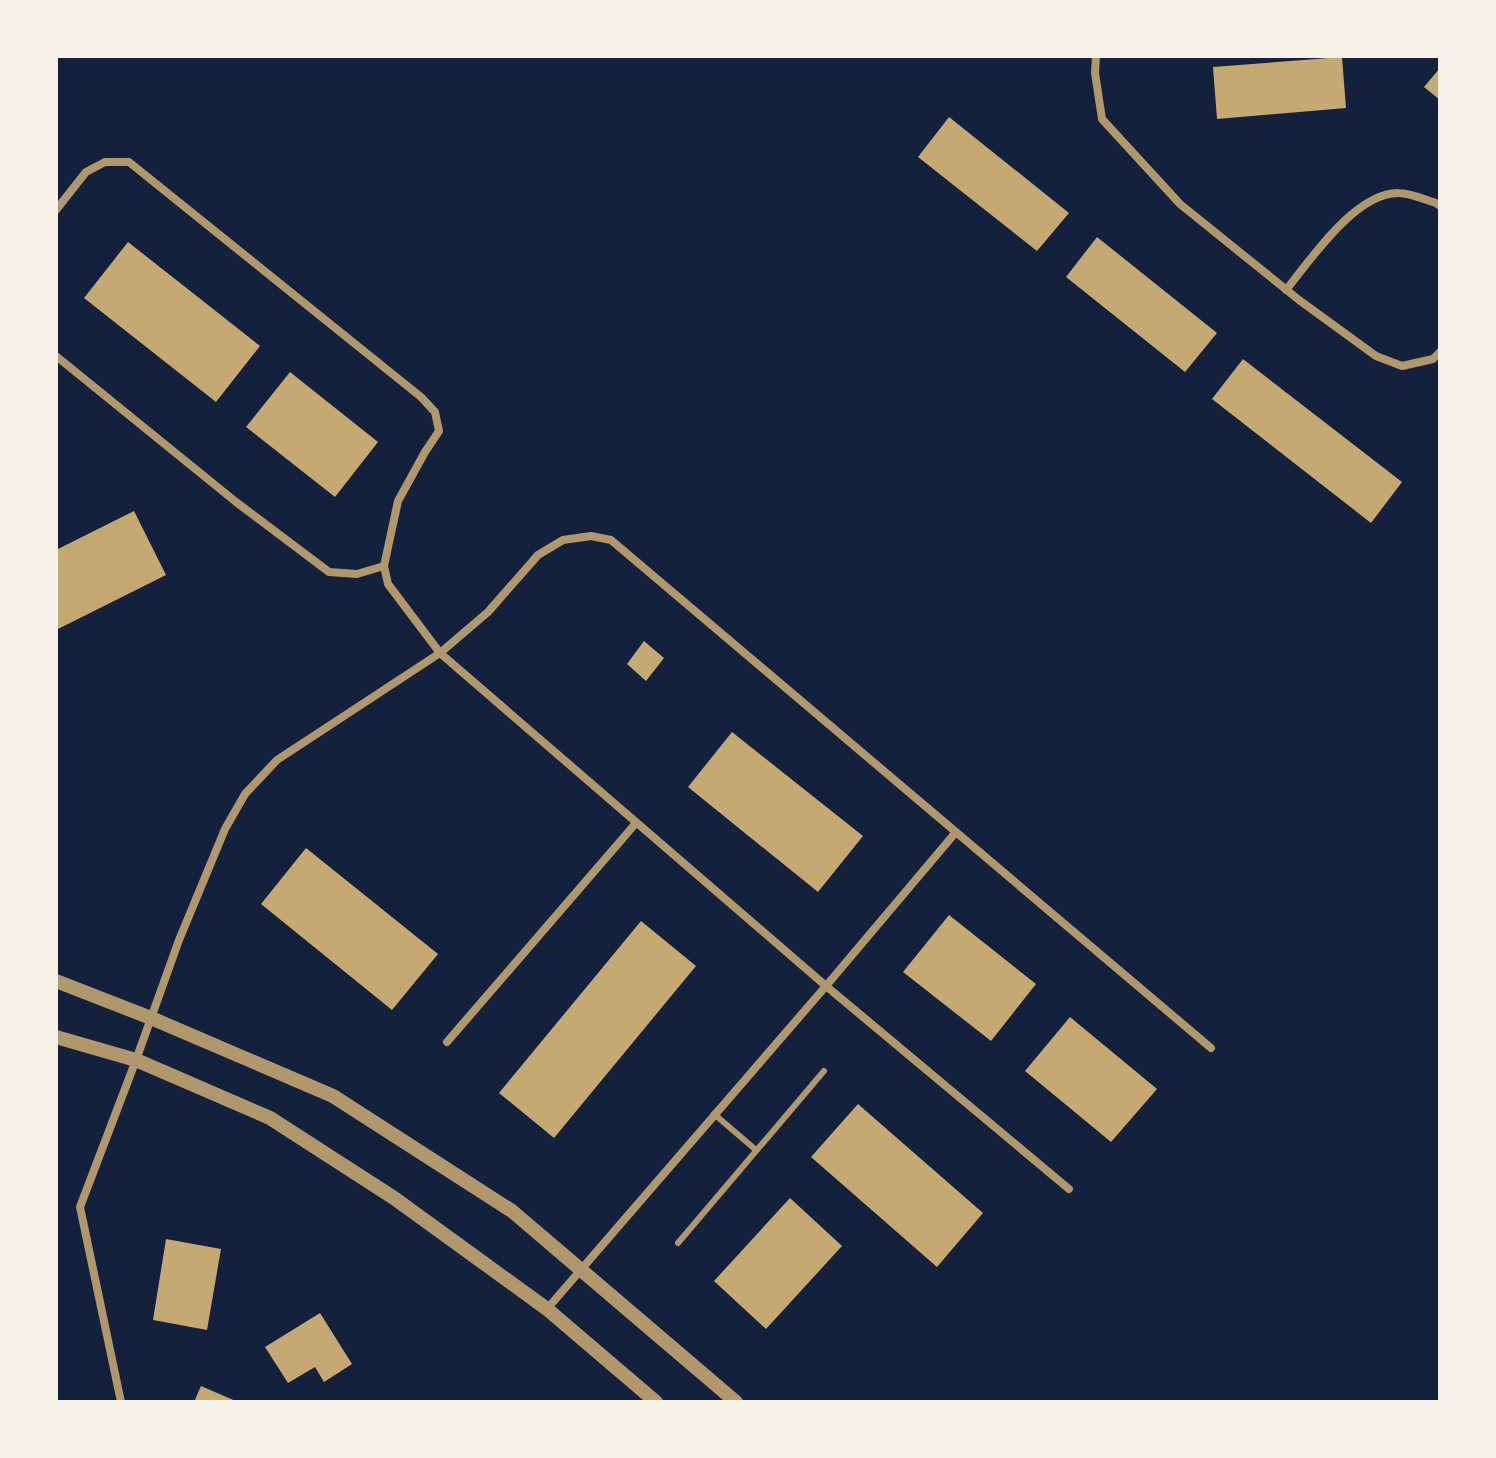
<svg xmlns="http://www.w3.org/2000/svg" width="1496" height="1458" viewBox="0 0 1496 1458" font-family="'Varela Round',sans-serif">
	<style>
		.building { fill: #c6a872 }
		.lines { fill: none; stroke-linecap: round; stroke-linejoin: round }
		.service { stroke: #b1986c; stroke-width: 6 }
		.minor { stroke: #b1986c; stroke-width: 8 }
		.tertiary { stroke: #b1986c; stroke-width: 14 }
	</style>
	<rect width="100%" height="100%" fill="#14213d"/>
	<g class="building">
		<polygon points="1342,57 1346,108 1217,119 1213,67"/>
		<polygon points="1440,68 1440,100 1424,87"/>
		<polygon points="949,117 1069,213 1037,251 918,157"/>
		<polygon points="1097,237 1217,333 1185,372 1066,277"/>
		<polygon points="128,242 260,346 216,402 84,298"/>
		<polygon points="1243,359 1402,482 1371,523 1212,399"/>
		<polygon points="290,372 378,442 335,497 246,427"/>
		<polygon points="134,511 166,575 56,630 56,550"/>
		<polygon points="644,641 664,658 646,681 627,664"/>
		<polygon points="732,732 863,836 818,892 688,787"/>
		<polygon points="306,848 438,954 392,1010 261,904"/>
		<polygon points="949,915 1036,984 991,1041 903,972"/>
		<polygon points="641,921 696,966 554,1138 499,1093"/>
		<polygon points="1070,1017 1157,1089 1111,1142 1025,1071"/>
		<polygon points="858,1104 983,1213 937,1267 811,1157"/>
		<polygon points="790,1198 842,1246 766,1329 714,1281"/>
		<polygon points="166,1239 221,1249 207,1330 153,1320"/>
		<polygon points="320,1313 352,1364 324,1382 315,1367 288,1383 265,1347"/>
		<polygon points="201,1386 238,1402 194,1402"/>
	</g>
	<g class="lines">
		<g class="service">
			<polyline points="714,1114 756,1150"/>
			<polyline points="678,1243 824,1071"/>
		</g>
		<g class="minor">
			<polyline points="1096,56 1095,73 1102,119 1180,204 1299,300 1376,356 1402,366 1433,359 1440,352"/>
			<polyline points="56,210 86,172 105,162 129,162 421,397 435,412 439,431 425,452 398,501 384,566 357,574 329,572 236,502 56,356"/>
			<path d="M1286,290c25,-31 70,-98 113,-97 12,0 26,7 37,10l4,3"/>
			<polyline points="384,566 388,584 440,653 826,986 1069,1189"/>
			<polyline points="447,1042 636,823"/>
			<polyline points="547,1309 826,986 956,832"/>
			<polyline points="121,1402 80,1207 136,1060 179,940 225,829 245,794 277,760 440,653 488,612 538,555 563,540 591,536 611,540 1211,1048"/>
		</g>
		<g class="tertiary">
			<polyline points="56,981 151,1018 333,1096 512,1211 736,1402"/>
			<polyline points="56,1037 136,1060 270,1118 394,1198 547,1309 656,1402"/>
		</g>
	</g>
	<rect width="1496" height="1458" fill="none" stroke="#f6f1e7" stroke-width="116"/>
</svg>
